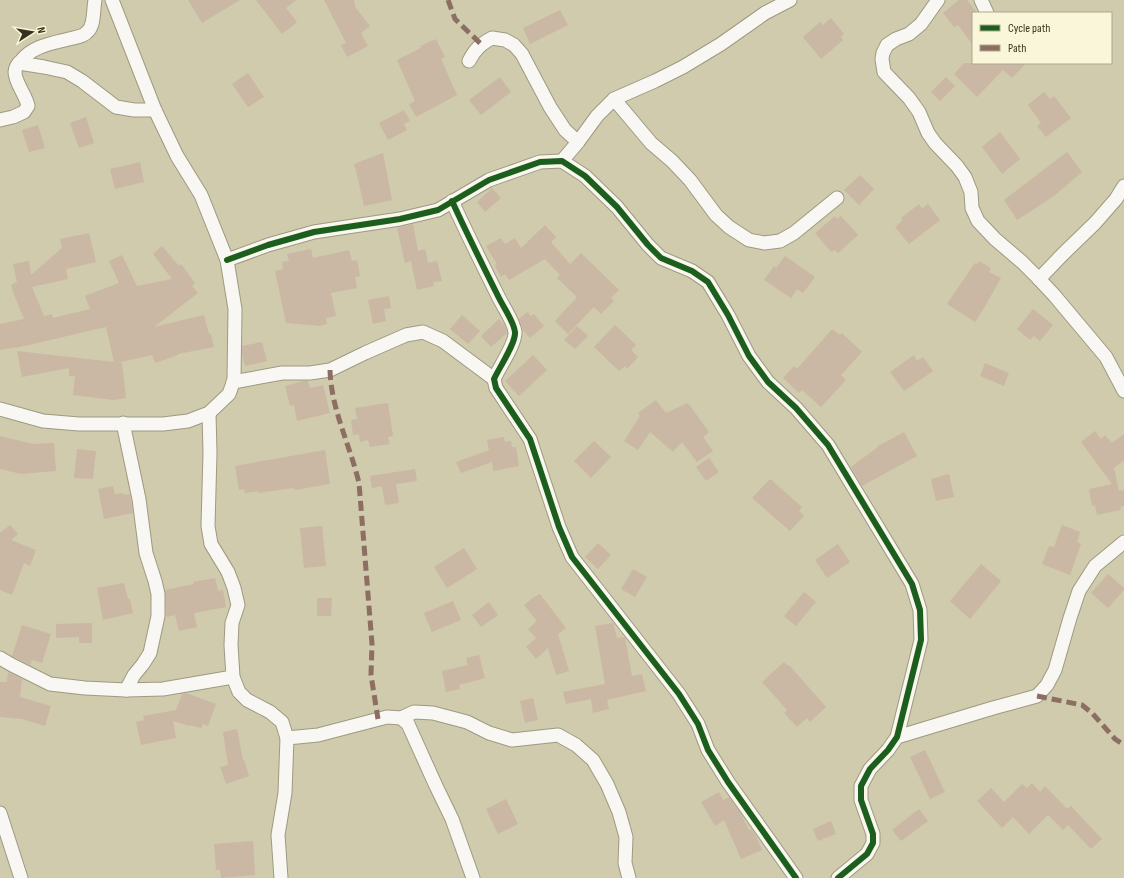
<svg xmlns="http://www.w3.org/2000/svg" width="1124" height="878" viewBox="0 0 1124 878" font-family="'Sofia Sans Condensed',sans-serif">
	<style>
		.building { fill: #cab8a4 }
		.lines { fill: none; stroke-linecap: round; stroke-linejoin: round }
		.minor-casing { stroke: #9d9a81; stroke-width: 15 }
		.minor { stroke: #f8f7f3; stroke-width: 13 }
		.quiet { stroke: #8d6e63; stroke-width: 5; stroke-dasharray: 10 5; stroke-linecap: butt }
		.cycleway-casing { stroke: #faf6da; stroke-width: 8 }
		.cycleway { stroke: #1b5e20; stroke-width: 6 }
	</style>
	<rect width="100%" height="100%" fill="#cfcbac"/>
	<g class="building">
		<polygon points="188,0 240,0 202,23"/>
		<polygon points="256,0 296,0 286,8 297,22 282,34"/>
		<polygon points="324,0 354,0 355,7 370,26 361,33 368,46 347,57 341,45 346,43"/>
		<polygon points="959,0 967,0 977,13 973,13 973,45 958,25 954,27 943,13"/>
		<polygon points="560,10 568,25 530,44 523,28"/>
		<polygon points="831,18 844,34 841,37 843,40 821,59 803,37 820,22 823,25"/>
		<polygon points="436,39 445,57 441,59 457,95 416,117 409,104 415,101 397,60 421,48 420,46"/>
		<polygon points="964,63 1026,63 1012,78 1003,70 977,97 954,74"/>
		<polygon points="248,73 264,97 248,107 232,84"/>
		<polygon points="500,77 511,92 481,115 469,100"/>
		<polygon points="946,77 955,86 940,101 931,92"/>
		<polygon points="1044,92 1050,99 1054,96 1071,118 1046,137 1037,126 1041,123 1028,105"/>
		<polygon points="404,110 410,121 404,124 407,130 388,140 379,123"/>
		<polygon points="86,117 94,143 79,148 70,123"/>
		<polygon points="38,125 45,148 29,152 22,130"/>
		<polygon points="1000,132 1020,159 1002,174 982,147"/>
		<polygon points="1067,152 1082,172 1054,196 1017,220 1004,200"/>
		<polygon points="383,153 392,200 364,206 356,170 354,164"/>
		<polygon points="140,162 144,182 115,189 110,169"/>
		<polygon points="860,175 874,189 859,205 844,190"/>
		<polygon points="492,188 501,198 485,212 477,202"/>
		<polygon points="919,204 922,209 928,204 940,220 909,244 895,227 903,220 901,218"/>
		<polygon points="835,216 837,219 841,216 858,235 838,253 835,250 831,252 815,233"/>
		<polygon points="413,224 418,251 425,249 428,263 437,261 442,281 433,282 434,286 417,290 411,261 405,263 397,228"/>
		<polygon points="545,225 556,237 551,242 570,264 581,253 619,290 611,298 614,301 601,314 594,307 568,334 555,321 577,297 557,278 560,275 545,259 509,280 505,274 501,277 495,266 497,264 486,246 501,238 505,244 515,238 521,248"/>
		<polygon points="89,233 96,262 66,269 68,279 32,287 44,316 52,314 53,318 90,309 85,296 119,283 109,261 122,255 137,286 172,279 153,254 162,246 179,266 181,264 195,283 192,286 198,293 154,327 204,315 209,334 211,334 214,347 178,354 178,355 155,363 152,355 117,363 122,363 126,398 113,400 73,395 75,376 69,376 69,368 22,377 17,351 114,362 106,327 16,348 16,347 0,350 0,324 24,319 13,292 11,292 13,291 11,285 17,282 13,264 29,261 31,275 62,248 60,239"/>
		<polygon points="311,249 313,258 349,250 352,261 357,260 360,276 355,277 357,288 331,293 336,316 326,318 327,324 320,326 286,323 275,271 283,269 282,262 289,261 287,254"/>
		<polygon points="785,256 815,277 803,293 797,289 791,298 764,280 774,266 776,268"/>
		<polygon points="979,261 991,268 989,272 1001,278 984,308 975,322 947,304 975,263 977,264"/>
		<polygon points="389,296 391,308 384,309 386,321 373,324 368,300"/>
		<polygon points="1033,309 1053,325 1040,341 1034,336 1030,340 1017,329"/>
		<polygon points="527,312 531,316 534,314 544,326 530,338 523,330 519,319"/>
		<polygon points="462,315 480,331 468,344 450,329"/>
		<polygon points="499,319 505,326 507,333 491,347 481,336"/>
		<polygon points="615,325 636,345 631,350 638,357 627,369 625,366 619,371 594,347"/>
		<polygon points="577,326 588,336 575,349 564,340"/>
		<polygon points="832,329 840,335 842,333 862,352 841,375 846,380 821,407 802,390 799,393 783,378 794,366 797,369"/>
		<polygon points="262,342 267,361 245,366 242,355 242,346"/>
		<polygon points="533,355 547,370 519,396 505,381"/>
		<polygon points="914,355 917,361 923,357 933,371 904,391 890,372"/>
		<polygon points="985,363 1009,373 1004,386 980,376"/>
		<polygon points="303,381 308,381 310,388 323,385 330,413 297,421 294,405 290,406 285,386"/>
		<polygon points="656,400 666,413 688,403 709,432 703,437 713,451 697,462 682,442 673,452 650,432 638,450 624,441 640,416 638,413"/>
		<polygon points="388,403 393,436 388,437 390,444 370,447 368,440 360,442 359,434 353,435 351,420 357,419 355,408"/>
		<polygon points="1095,431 1101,439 1105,435 1112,443 1124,434 1124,460 1114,468 1119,491 1124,490 1124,506 1120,507 1121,510 1097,515 1095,505 1092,506 1089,489 1112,484 1081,442"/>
		<polygon points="904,432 917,456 862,486 851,467 878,447 878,446"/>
		<polygon points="0,436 33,444 54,443 56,471 21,474 0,469"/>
		<polygon points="504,437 505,442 511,441 512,447 516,447 519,466 493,471 492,462 461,473 456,462 489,450 487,440"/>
		<polygon points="594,441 611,457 591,478 574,461"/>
		<polygon points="77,449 96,451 93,479 74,478"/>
		<polygon points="325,450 330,484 295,490 294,488 258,493 258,491 245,493 244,489 239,490 235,466"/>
		<polygon points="709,458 719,472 706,481 696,467"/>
		<polygon points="415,469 417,481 396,484 399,503 385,505 382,486 372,488 370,476"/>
		<polygon points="949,474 954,497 936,501 931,479"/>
		<polygon points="770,479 802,507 799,511 804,516 790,531 752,498"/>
		<polygon points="113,486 115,494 123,493 124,495 130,494 133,513 104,519 98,489"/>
		<polygon points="10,525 18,534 11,540 36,550 30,566 24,563 12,595 0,590 0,533"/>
		<polygon points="1062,525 1080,532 1077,542 1081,544 1070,575 1042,564 1049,546 1054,547"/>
		<polygon points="322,526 326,566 304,568 300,528"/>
		<polygon points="598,543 611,555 598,569 585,557"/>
		<polygon points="838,544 850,562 827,578 815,560"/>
		<polygon points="464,548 477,569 447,588 434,567"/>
		<polygon points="981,564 1001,581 970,619 950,601"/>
		<polygon points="633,569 647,577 635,597 621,589"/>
		<polygon points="1108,574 1124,588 1124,590 1108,608 1091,593"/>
		<polygon points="215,578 218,591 223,590 226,607 194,613 197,627 179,631 175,615 167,617 166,614 165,590 194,584 193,582"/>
		<polygon points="124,583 128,599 130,599 133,613 103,620 97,588"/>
		<polygon points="804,592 816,602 796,626 784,616"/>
		<polygon points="540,594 566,628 558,634 569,671 556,675 548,648 536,659 526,647 536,638 528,629 537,621 524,605 534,597"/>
		<polygon points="317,598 332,598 331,616 317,616"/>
		<polygon points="453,601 461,620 432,632 424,613"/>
		<polygon points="489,602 498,615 481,627 472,615"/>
		<polygon points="92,623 92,643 79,643 79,637 56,638 56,624"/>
		<polygon points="613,623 617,638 624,637 625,638 632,676 642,674 646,691 607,700 609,709 593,713 591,699 566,704 563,692 605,684 595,626"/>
		<polygon points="22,625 51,634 42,663 32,660 30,665 12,656"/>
		<polygon points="479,655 485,678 459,685 460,689 446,692 442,671 468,665 466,658"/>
		<polygon points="784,662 788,666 789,665 826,707 810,722 807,718 797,727 784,713 787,710 762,682"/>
		<polygon points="8,672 22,679 20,697 51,706 45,726 22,719 0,717 0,682 7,682"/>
		<polygon points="186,693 216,704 208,726 203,724 201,728 190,725 190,726 173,721 176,738 141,745 136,722 144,720 143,716 176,710 182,694"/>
		<polygon points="533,698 538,720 525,723 520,701"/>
		<polygon points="237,729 243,760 244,760 249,776 226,784 220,767 228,765 223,732"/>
		<polygon points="925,750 945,792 930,799 910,757"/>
		<polygon points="1032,783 1040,792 1045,786 1067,809 1071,806 1102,839 1091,849 1068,825 1063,830 1048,815 1029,834 1013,817 1002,828 977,801 991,788 1004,802 1022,784 1027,788"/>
		<polygon points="719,792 723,800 729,797 740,812 749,830 751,829 755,834 762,850 741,859 724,820 715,826 701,802"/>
		<polygon points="506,799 518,824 498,834 486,809"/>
		<polygon points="919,809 928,821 901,841 892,830"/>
		<polygon points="831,821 836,834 818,841 813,829"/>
		<polygon points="253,841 255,875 221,878 220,870 216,870 214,844"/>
	</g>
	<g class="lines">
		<defs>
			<g id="minor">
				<polyline points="938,0 921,24 909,34 896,39 887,45 883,53 882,59 884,72 909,98 919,112 928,133 935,143 957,166 965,177 971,192 972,208 978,221 995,239 1022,262 1039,279 1054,295 1106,357 1124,391"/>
				<polyline points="981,0 987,13"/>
				<path d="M469,61c6,-12 12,-17 23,-23l13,2 9,5 8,9 28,53 15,23 13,12"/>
				<polyline points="19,63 44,67 67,72 82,81 116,107 134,110 155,110"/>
				<polyline points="614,99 651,143 672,161 690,180 716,215 729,227 749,240 764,243 780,241 794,233 837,198"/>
				<path d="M0,120l13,-3 11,-5 4,-6c-2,-11 -13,-23 -13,-34 0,-4 3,-9 6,-11 12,-16 33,-18 52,-23 5,-1 11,-2 14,-6 8,-6 6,-23 8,-32"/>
				<polyline points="562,161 578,142 597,116 614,99 655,81 683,67 721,44 765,13 790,0"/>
				<path d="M452,201c15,33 31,65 47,97 5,10 15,24 16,34 1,11 -16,36 -21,47l2,9 34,51 29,88 13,30 107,137 19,30 10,26 20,32 68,96"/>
				<polyline points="227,260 268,245 314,232 400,219 438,210 489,180 540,162 562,161 585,176 617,207 648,245 661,258 692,271 708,282 728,315 749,356 768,382 796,408 828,445 912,584 920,610 921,640 897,737 888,750 870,769 861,786 861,800 873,834 873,843 867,854 838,878"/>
				<polyline points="1039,279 1062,255 1095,223 1116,199 1124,186"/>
				<polyline points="233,382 282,373 310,373 330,370 365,353 406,335 423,332 443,341 494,379"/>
				<polyline points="0,409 43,421 79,424 163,424 188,421 209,413 229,394 234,380 235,309 227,260 201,195 177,156 155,110 112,0"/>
				<polyline points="209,413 210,453 208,526 211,544 228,572 234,588 238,605 232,623 231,645 233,677 239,692 247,700 270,712 282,722 287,738 285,793 278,835 281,878"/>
				<polyline points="123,423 139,499 146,553 155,581 158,594 158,616 150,653 143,664 134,675 126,690"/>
				<polyline points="0,658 12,665 50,684 85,688 126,690 163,689 233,677"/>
				<polyline points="401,718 414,712 433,713 467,722 489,733 512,740 558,735 576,745 593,760 607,784 619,812 626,837 625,863 629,878"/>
				<polyline points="897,737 993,708 1037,696 1047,685 1055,670 1070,618 1079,591 1095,566 1124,542"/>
				<polyline points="287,738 318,735 387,717 401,718 408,724 436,786 452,819 473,878"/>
				<polyline points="0,813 21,878"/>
			</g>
		</defs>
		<use href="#minor" class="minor-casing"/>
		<use href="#minor" class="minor"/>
		<g class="quiet">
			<polyline points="448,0 455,19 482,45"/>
			<path d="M330,370c1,39 20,75 29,113l13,161 -1,31 7,44"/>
			<polyline points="1037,696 1082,705 1092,713 1115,739 1124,745"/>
		</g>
		<defs>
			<g id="cycleway">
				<path d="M452,201c15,33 31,65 47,97 5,10 15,24 16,34 1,11 -16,36 -21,47l2,9 34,51 29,88 13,30 107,137 19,30 10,26 20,32 68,96"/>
				<polyline points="227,260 268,245 314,232 400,219 438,210 489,180 540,162 562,161 585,176 617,207 648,245 661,258 692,271 708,282 728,315 749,356 768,382 796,408 828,445 912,584 920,610 921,640 897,737 888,750 870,769 861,786 861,800 873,834 873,843 867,854 838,878"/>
			</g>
		</defs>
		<use href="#cycleway" class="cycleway-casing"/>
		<use href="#cycleway" class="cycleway"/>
	</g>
	<rect x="972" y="12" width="140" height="52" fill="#faf6da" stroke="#aca88e"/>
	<rect x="980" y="25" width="20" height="6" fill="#1b5e20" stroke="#aca88e"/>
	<text x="1008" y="32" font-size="12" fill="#36331c">Cycle path</text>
	<rect x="980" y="45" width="20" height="6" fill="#8d6e63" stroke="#aca88e"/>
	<text x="1008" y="52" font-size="12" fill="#36331c">Path</text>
	<g transform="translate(32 32) rotate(78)" stroke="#faf6da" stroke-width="3" paint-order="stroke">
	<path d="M0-3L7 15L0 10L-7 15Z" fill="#36331c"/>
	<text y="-6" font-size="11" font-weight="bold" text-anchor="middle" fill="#36331c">N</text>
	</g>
</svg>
